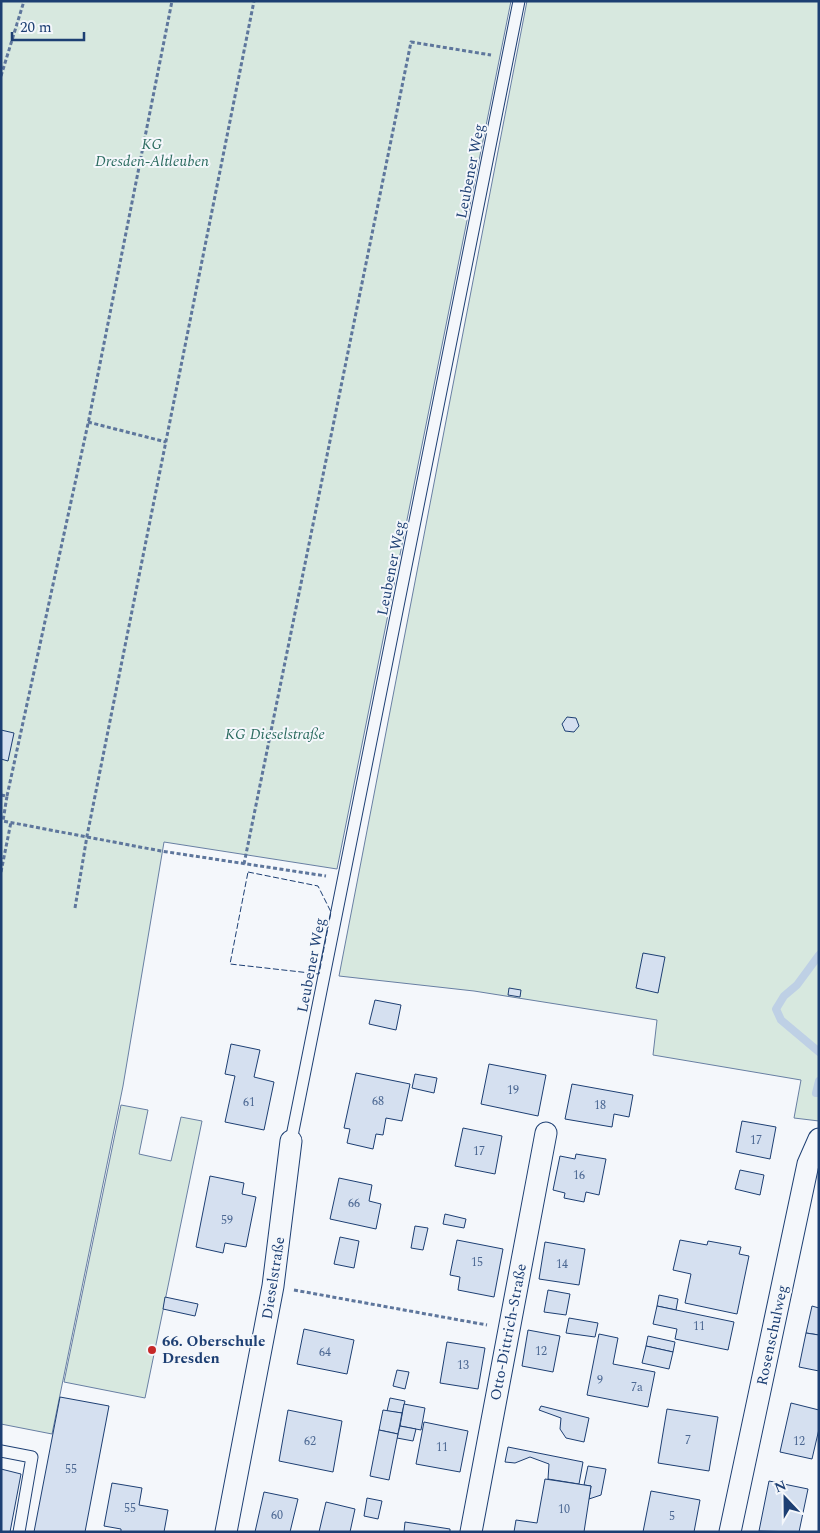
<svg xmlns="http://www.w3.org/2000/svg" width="820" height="1533" viewBox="0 0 820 1533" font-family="Spectral,serif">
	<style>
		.green { fill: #d7e8df; stroke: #687fa3 }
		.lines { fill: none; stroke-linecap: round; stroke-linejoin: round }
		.stream { stroke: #bed0e5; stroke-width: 8 }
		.building { fill: #d5e0f0; stroke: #1d3f73 }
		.service-casing { stroke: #1d3f73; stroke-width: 13 }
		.minor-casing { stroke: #1d3f73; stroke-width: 23 }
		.path { stroke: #5e769c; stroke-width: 3; stroke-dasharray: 4 2.5; stroke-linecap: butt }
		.service { stroke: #f4f7fb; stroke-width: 11 }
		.minor { stroke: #f4f7fb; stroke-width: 21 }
		.fence { stroke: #1d3f73; stroke-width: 1; stroke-dasharray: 6 2.5; stroke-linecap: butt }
		.poi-dot { fill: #c62828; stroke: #f4f7fb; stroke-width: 2 }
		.labels { text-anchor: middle; stroke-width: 4; stroke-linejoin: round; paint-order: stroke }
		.number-label { font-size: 12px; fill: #4b6792 }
		.park-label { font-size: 15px; font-style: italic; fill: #2c6c60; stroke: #f4f7fb }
		.street-label { font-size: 15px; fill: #1d3f73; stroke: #f4f7fb }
		.poi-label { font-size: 15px; font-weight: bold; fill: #1d3f73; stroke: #f4f7fb; text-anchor: start }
	</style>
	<rect width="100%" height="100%" fill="#f4f7fb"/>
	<g class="green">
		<polygon points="1,1 511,1 337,869 164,842 123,1086 52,1434 1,1424"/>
		<polygon points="527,1 819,1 819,1121 794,1118 801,1080 653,1055 657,1020 474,991 339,976"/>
		<polygon points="121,1105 148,1110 139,1154 171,1161 181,1117 202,1121 145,1398 64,1382"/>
	</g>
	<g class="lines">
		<g class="stream">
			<polyline points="819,955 797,985 784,996 776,1009 781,1020 819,1052"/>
			<polyline points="816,1093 819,1081"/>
		</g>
	</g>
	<g class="building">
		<polygon points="567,717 576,718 579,726 574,732 565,731 562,724"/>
		<polygon points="1,730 14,733 8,761 1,759"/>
		<polygon points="643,953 665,957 658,993 636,988"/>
		<polygon points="509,988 521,990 520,997 508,995"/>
		<polygon points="375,1000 401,1005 396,1030 369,1024"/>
		<polygon points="231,1044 260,1050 254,1077 274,1082 264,1130 225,1122 235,1076 225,1074"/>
		<polygon points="489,1064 546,1075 538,1116 481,1104"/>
		<polygon points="356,1073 410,1084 402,1121 386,1118 383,1135 376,1134 373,1149 347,1143 350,1129 344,1128"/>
		<polygon points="415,1074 437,1078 434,1093 412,1088"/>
		<polygon points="572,1084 633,1095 629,1117 614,1114 612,1127 565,1119"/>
		<polygon points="742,1121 776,1127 770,1159 736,1152"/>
		<polygon points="463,1128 502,1136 495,1174 455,1166"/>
		<polygon points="576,1154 606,1159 599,1195 586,1192 584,1202 564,1198 565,1193 553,1190 560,1156 575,1159"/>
		<polygon points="740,1170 764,1175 760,1195 735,1189"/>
		<polygon points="210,1176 244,1183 242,1194 256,1197 246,1247 225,1243 223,1253 196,1247"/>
		<polygon points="339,1178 372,1185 369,1201 381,1204 376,1229 330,1219"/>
		<polygon points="445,1214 466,1219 464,1228 443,1224"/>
		<polygon points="415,1226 428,1228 423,1250 411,1248"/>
		<polygon points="340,1237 359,1241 354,1268 334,1264"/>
		<polygon points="457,1240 503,1249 494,1297 458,1290 460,1277 450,1275"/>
		<polygon points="680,1240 707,1245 708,1241 741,1247 739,1254 749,1256 737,1314 685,1303 691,1274 673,1270"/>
		<polygon points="545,1242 585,1249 579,1285 539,1279"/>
		<polygon points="548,1290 570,1294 566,1315 544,1312"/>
		<polygon points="659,1295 678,1299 676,1310 657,1306"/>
		<polygon points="165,1297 198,1304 195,1316 163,1309"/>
		<polygon points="657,1306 734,1322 728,1350 675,1339 677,1329 653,1324"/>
		<polygon points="812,1306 819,1308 819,1335 806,1333"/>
		<polygon points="569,1318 598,1323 595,1337 566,1333"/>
		<polygon points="304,1329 354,1340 347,1374 297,1364"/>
		<polygon points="528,1330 560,1336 553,1372 522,1366"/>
		<polygon points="806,1333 819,1335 819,1371 799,1367"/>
		<polygon points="599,1334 618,1338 613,1364 655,1372 648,1407 587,1395"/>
		<polygon points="648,1336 675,1342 673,1352 646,1346"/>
		<polygon points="447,1342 485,1348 478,1389 440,1383"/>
		<polygon points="646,1346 673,1352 669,1369 642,1363"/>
		<polygon points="397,1370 409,1372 405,1389 393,1386"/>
		<polygon points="60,1397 109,1406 85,1532 34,1532"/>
		<polygon points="390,1398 405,1401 402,1413 387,1411"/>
		<polygon points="791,1403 819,1410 819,1429 812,1459 780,1452"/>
		<polygon points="404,1404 425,1408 421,1430 400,1426"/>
		<polygon points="541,1406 589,1418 584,1442 566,1438 560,1429 561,1418 539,1410"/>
		<polygon points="667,1409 718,1417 709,1471 658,1463"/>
		<polygon points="288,1410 342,1421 333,1472 279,1461"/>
		<polygon points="383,1410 402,1413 398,1434 379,1430"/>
		<polygon points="424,1422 468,1431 460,1472 416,1464"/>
		<polygon points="400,1426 416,1429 413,1441 397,1438"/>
		<polygon points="379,1430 398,1434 389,1480 370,1476"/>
		<polygon points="508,1447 583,1462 579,1484 548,1479 549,1464 530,1457 515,1463 505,1462"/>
		<polygon points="588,1466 606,1469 601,1495 589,1499 591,1486 584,1485"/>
		<polygon points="1,1469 21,1474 10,1532 1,1532"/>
		<polygon points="545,1479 591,1486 584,1532 514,1532 516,1520 537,1523"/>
		<polygon points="769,1481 808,1489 799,1532 759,1531"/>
		<polygon points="112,1483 142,1488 139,1505 168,1510 164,1532 121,1532 121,1529 104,1526"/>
		<polygon points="651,1491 700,1500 694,1532 643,1532"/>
		<polygon points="264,1492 298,1499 290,1532 255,1532"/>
		<polygon points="367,1498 382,1501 378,1519 364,1516"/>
		<polygon points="326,1502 355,1509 350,1532 319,1532"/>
		<polygon points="405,1522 450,1529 450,1532 404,1532"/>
	</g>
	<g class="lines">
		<defs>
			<g id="service">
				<polyline points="291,1141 519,1"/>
				<polyline points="1,1451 32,1457 19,1532"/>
			</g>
			<g id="minor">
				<polyline points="226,1532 273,1286 291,1141"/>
				<polyline points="471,1532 546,1133"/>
				<polyline points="730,1532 808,1164 819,1139"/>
			</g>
		</defs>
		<use href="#service" class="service-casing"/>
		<use href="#minor" class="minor-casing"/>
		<g class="path">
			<polyline points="1,76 24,1"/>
			<polyline points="88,422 166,442"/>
			<polyline points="1,795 7,796 3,821 161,851 326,876"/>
			<polyline points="7,796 89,419 172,1"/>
			<polyline points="244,864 411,42 491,55"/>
			<polyline points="1,872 11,822"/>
			<polyline points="75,908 87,836 254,1"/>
			<polyline points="294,1290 487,1325"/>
		</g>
		<use href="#service" class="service"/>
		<use href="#minor" class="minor"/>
		<polygon class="fence" points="248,872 318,886 331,912 319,974 230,964"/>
	</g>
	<circle class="poi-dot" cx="152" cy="1350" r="5"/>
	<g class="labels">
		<g class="number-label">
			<text x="513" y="1094">19</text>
			<text x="378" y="1105">68</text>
			<text x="249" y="1106">61</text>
			<text x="600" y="1109">18</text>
			<text x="756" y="1144">17</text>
			<text x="479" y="1155">17</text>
			<text x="579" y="1179">16</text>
			<text x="354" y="1207">66</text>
			<text x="227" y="1224">59</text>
			<text x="477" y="1266">15</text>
			<text x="562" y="1268">14</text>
			<text x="699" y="1330">11</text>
			<text x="541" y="1355">12</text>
			<text x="325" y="1356">64</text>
			<text x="463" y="1369">13</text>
			<text x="600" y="1384">9</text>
			<text x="637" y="1391">7a</text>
			<text x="688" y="1444">7</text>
			<text x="310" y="1445">62</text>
			<text x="799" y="1445">12</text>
			<text x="442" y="1451">11</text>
			<text x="71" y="1473">55</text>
			<text x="130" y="1512">55</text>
			<text x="564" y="1513">10</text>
			<text x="277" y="1519">60</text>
			<text x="672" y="1520">5</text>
		</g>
		<g class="park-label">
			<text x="152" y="149">KG<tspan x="152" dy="17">Dresden-Altleuben</tspan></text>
			<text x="275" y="739">KG Dieselstraße</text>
		</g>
		<g class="street-label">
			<text transform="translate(470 171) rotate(-79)" y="5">Leubener Weg</text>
			<text transform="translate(391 568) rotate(-79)" y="5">Leubener Weg</text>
			<text transform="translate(311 965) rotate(-79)" y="5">Leubener Weg</text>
			<text transform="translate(273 1278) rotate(-81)" y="5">Dieselstraße</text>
			<text transform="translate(508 1332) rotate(-79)" y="5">Otto-Dittrich-Straße</text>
			<text transform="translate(772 1335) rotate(-78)" y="5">Rosenschulweg</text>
		</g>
		<g class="poi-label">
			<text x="162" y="1346">66. Oberschule<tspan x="162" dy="17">Dresden</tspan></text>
		</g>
	</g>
	<rect width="820" height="1533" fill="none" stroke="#1d3f73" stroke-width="5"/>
	<g transform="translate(785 1498) rotate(338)" stroke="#f4f7fb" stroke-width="4" paint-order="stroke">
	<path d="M0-4L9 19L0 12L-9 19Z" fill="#1d3f73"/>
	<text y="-8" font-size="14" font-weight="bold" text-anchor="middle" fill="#1d3f73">N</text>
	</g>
	<path d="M12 32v8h72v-8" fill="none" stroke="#1d3f73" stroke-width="2.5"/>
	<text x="20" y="32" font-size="15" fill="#1d3f73" stroke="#f4f7fb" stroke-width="4" paint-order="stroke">20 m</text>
</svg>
